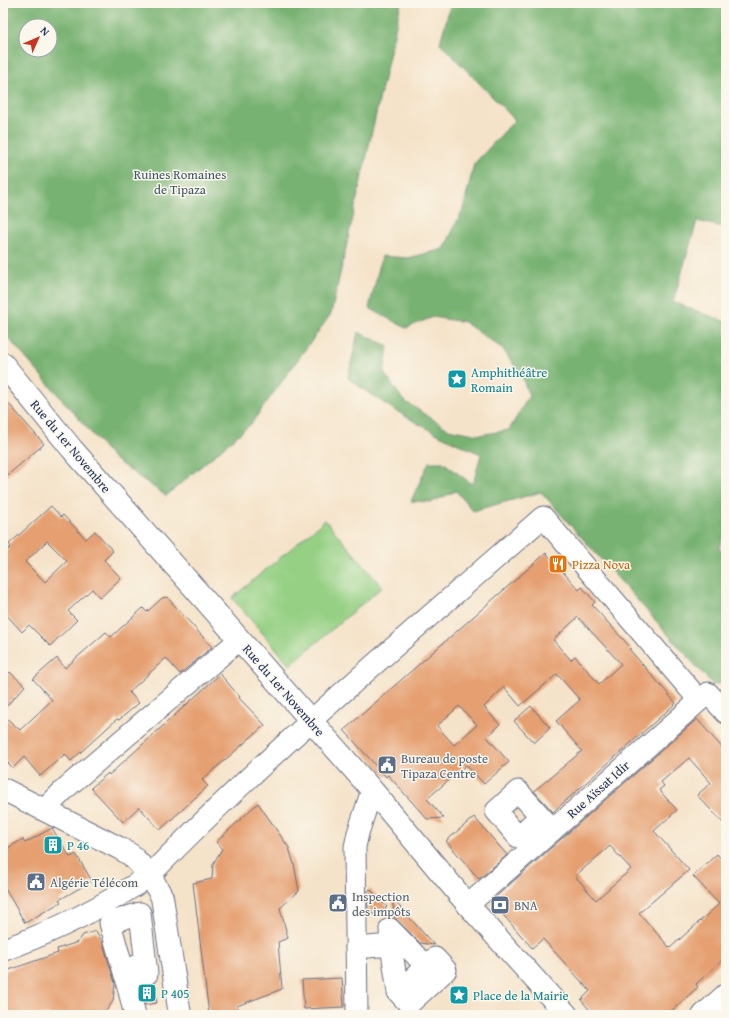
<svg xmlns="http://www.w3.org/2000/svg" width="729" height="1018" viewBox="0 0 729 1018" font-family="'Gentium Book Plus',serif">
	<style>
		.green { fill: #95d084; stroke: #588071 }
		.forest { fill: #78b272; stroke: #4a7068; fill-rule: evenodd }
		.building { fill: #e59f6f; fill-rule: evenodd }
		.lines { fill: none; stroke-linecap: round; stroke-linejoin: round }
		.street-casing { stroke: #676e83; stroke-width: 23 }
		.secondary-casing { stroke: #676e83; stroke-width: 24 }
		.primary-casing { stroke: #676e83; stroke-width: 24 }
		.street { stroke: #fff; stroke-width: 21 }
		.secondary { stroke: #fff; stroke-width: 22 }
		.primary { stroke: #fff; stroke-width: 22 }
		.labels { text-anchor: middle; stroke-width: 3; stroke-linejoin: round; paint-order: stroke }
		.park-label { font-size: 13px; fill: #3a5768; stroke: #fbf7ec }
		.culture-label { font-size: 13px; fill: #0d838f; stroke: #fbf7ec; text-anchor: start }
		.street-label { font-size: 13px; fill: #1b2f5e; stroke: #fbf7ec }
		.food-label { font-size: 13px; fill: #c56008; stroke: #fbf7ec; text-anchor: start }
		.service-label { font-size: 13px; fill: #4e5e75; stroke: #fbf7ec; text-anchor: start }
	</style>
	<rect width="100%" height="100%" fill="#fbf7ec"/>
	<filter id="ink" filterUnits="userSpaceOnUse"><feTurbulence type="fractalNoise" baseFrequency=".025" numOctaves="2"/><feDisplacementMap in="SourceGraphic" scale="8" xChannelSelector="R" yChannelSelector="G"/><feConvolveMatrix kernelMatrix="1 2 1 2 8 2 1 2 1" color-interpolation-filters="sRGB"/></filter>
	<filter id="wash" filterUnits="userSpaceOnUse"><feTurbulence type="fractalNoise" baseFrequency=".012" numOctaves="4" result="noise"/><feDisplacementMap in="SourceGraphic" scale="16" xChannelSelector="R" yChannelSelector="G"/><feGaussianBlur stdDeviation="0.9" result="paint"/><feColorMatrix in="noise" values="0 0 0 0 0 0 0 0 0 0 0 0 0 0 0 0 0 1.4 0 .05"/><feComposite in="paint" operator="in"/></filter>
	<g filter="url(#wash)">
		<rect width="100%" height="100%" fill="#f5e3c9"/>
		<polygon class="green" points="325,520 382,587 290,665 232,598"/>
		<g class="forest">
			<path d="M3,3h398l-70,311 -80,110 -85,72 -52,-37 -111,-127zM26,26h24v24h-24z"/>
			<path d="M451,3h275v225l-29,-7 -24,81 53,20v207l-7,20 7,5v128l-13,3 -172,-193 -68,19 -17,-20 -24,11 -21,-1 18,-39h14l30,23 8,-31c-48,-20 -92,-45 -133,-76l10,-46 30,14 -4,27 19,27 45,29 31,6 30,-5 20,-34 -7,-19 -19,-28 -39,-27 -31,-5 -27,11 -37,-20 13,-52 25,2 37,-9 19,-40 11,-45 41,-44 -75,-77z"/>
		</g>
		<g id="blocks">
			<g class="building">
				<polygon points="3,397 44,444 3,479"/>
				<path d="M51,506l10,11 2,-2 23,24 9,-8 18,20 -9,9 17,18 -21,20 -8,-9 -24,22 9,9 -27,26 -21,-21 -7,7 -19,-21v-56l8,-8 -2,-3zM47,541l20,20 -22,21 -20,-20z"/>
				<path d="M546,553l33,37 3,-3 13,15 -3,3 39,43 -2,1 47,54 -123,109 -19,-21 48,-40 -26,-30 24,-21 -23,-26 -37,32 -16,-19 -20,20 16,18 -13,12 22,25 -25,22 -18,-19 -39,34 17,19 -17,1 -39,-44 -2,2 -42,-47zM578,617l43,47 -22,20 -24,-28 -4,4 -18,-20zM459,706l18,19 -23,20 -17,-19z"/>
				<polygon points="167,597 212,647 180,674 166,658 129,692 139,703 119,720 117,719 71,761 65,754 40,776 24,757 13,768 3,758 3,715 20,730 52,700 33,679 57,658 65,668 106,632 111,637 143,608 147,612 162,598"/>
				<polygon points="10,672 25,686 3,710 3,679"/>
				<polygon points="220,674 240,697 239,698 265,725 202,780 208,786 160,830 139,807 123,822 91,788 108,773 109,775"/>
				<polygon points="531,706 550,728 534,743 514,721"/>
				<path d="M697,719l29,33v74l-29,-31 14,-12 -22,-25 -28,24 3,4 -5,4 18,20 -23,21 35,39 -50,43 31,35 49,-44 -26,-28 24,-22 9,10v93l-30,27 2,3 -31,28h-73l-13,-15 9,-9 -47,-52 -11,9 -41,-47zM610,846l21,23 -35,31 -21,-24z"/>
				<polygon points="258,803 289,848 294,864 299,891 280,908 288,938 278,942 282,989 237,1006 238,1015 209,1015 193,883 212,879 213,864 222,849 216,842"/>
				<polygon points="474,817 507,855 479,879 446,841"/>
				<polygon points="52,828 70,857 76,854 92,881 59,900 61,902 25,923 3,885 3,851 23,839 25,843"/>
				<polygon points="370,889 387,907 376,917 368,908 368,891"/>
				<polygon points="392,898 434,945 420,943 395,918"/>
				<polygon points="96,931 103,943 115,983 113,1001 107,1010 93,1015 3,1015 3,972 58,953 57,949 78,942 83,935"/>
				<polygon points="342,978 344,1007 304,1009 302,980"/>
				<polygon points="153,984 157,1003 145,1005 140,987"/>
			</g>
		</g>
	</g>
	<g filter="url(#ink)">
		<use href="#blocks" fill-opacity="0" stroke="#676e83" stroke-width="1"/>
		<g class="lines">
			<defs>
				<g id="street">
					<polyline points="44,810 67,787 239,640"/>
					<polyline points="540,816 518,837 496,811 518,791 553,830"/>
					<path d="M150,875c123,-127 260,-241 393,-358l156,183"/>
					<polyline points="468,905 708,693 726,713"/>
					<polygon points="140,913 147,974 129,977 125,976 110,923"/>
					<polyline points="404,944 391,945 390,929 426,966"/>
					<polyline points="356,948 391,945 398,992 409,1004 446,970 435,958 398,992"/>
					<polyline points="135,1015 127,983 129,977 136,966"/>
					<polyline points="357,1015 355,847 358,833 372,790"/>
					<polyline points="703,1015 726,994"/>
				</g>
				<g id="secondary">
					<polyline points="3,789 121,849 131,855 150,875 162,897 180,1015"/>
					<path d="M3,950c52,-19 101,-43 147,-75"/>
				</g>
				<polyline id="primary" points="3,364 72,449 372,790 468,905 567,1015"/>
			</defs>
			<use href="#street" class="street-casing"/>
			<use href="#secondary" class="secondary-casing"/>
			<use href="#primary" class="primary-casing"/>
			<use href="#street" class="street"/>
			<use href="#secondary" class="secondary"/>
			<use href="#primary" class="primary"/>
		</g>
	</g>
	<defs>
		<symbol id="sight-square" viewBox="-11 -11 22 22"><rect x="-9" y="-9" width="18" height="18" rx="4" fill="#0f9aa8" stroke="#fbf7ec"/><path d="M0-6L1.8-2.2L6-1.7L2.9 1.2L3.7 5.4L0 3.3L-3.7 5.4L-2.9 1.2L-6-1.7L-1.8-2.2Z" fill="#fff"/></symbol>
		<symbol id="restaurant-square" viewBox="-11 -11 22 22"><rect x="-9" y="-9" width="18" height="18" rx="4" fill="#e8710a" stroke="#fbf7ec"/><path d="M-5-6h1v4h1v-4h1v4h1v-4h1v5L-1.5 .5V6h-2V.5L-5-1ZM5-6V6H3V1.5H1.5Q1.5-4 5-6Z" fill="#fff"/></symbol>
		<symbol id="civic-square" viewBox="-11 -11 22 22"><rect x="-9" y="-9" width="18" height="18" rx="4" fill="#5c6f8a" stroke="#fbf7ec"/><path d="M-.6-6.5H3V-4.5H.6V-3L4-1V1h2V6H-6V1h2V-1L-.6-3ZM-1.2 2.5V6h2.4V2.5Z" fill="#fff"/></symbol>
		<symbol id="building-square" viewBox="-11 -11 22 22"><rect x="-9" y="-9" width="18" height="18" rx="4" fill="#0f9aa8" stroke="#fbf7ec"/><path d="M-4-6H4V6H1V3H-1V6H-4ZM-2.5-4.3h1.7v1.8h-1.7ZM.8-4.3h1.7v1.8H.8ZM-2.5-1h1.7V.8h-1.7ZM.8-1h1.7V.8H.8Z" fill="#fff"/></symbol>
		<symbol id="bank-square" viewBox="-11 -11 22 22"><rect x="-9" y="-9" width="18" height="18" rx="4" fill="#5c6f8a" stroke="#fbf7ec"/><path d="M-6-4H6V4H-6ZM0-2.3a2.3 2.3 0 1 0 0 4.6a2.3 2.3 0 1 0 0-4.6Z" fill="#fff"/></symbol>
	</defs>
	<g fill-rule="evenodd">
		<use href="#sight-square" x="446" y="368" width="22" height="22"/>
		<use href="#restaurant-square" x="547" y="553" width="22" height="22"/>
		<use href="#civic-square" x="376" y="754" width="22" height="22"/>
		<use href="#building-square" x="42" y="834" width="22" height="22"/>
		<use href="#civic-square" x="25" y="871" width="22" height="22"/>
		<use href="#civic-square" x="327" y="892" width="22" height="22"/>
		<use href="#bank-square" x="489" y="894" width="22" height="22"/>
		<use href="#building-square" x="136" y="982" width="22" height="22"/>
		<use href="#sight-square" x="448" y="984" width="22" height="22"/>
	</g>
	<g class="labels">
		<g class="park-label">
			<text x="180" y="179">Ruines Romaines<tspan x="180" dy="15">de Tipaza</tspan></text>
		</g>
		<g class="culture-label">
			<text x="471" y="377">Amphithéâtre<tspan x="471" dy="15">Romain</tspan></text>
			<text x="67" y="850">P 46</text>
			<text x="161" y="998">P 405</text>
			<text x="473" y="1000">Place de la Mairie</text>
		</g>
		<g class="street-label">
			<text transform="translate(71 446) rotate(50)" y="5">Rue du 1er Novembre</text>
			<text transform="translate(284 690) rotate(49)" y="5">Rue du 1er Novembre</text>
			<text transform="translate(598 789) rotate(-42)" y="5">Rue Aïssat Idir</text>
		</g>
		<g class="food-label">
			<text x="572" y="569">Pizza Nova</text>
		</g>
		<g class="service-label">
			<text x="401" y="763">Bureau de poste<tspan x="401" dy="15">Tipaza Centre</tspan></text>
			<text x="50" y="887">Algérie Télécom</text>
			<text x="352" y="901">Inspection<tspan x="352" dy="15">des impôts</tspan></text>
			<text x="514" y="910">BNA</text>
		</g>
	</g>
	<rect width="729" height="1018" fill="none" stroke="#fbf7ec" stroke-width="16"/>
	<g transform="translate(38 38) rotate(45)"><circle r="19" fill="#fbf7ec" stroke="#a1a7b3"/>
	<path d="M0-3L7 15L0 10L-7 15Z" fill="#c8321e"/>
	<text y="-6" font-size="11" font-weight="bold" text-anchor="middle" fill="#1b2f5e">N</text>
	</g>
</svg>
